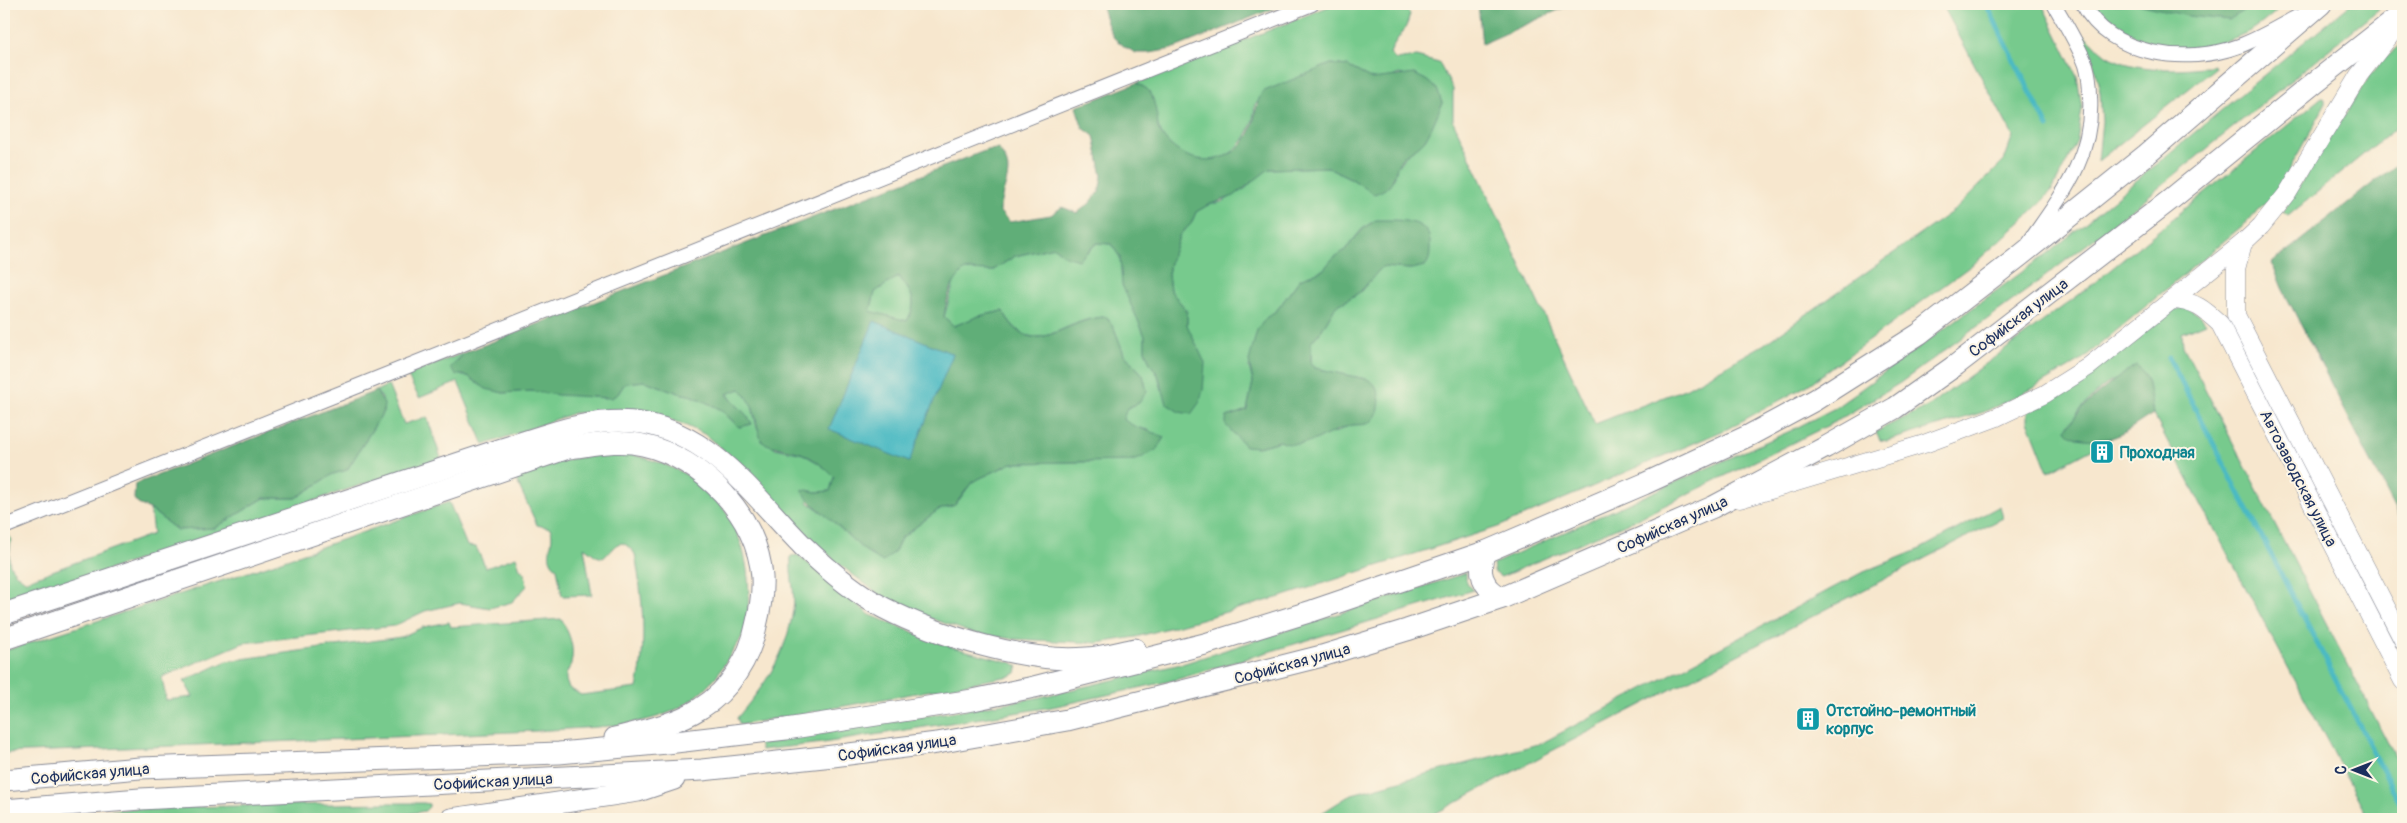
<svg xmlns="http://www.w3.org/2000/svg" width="2407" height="823" viewBox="0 0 2407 823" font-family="Pangolin,sans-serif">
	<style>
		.green { fill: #77ca8d; stroke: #497c76; fill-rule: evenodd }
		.forest { fill: #61ae78; stroke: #3e6e6b; fill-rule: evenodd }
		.water { fill: #4bbac3; stroke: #337490 }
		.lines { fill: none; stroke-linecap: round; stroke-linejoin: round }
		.stream { stroke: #4bbac3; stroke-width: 5 }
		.minor-casing { stroke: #898b96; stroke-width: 16 }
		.tertiary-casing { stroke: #898b96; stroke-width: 19 }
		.primary-casing { stroke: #898b96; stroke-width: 23 }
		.minor { stroke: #fff; stroke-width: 14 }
		.tertiary { stroke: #fff; stroke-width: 18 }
		.primary { stroke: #fff; stroke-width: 21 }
		.labels { text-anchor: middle; stroke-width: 4; stroke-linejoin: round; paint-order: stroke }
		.street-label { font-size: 16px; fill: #1b2f5e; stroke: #fcf5e5 }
		.culture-label { font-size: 16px; font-weight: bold; fill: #0d838f; stroke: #fcf5e5; text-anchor: start }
	</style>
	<rect width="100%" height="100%" fill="#fcf5e5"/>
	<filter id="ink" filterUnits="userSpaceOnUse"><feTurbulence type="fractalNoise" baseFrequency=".02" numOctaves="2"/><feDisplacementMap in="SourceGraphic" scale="10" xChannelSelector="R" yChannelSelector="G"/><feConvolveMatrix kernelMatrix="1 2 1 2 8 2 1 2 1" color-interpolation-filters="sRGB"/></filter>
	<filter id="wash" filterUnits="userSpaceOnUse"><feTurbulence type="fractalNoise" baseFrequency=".0096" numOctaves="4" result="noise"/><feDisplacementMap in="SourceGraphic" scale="20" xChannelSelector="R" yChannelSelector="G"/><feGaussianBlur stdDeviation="1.12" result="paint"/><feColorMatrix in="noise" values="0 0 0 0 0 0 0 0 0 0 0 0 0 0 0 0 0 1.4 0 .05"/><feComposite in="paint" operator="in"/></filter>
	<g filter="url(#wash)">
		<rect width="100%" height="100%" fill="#f7e7ce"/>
		<g class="green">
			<path d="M1335,4h67l8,10c-4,21 -15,22 -20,40l6,6 20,-3 23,6 14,26v32l142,303 92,-36 76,-43 193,-136 48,-48 9,-25 -71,-132h100l35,72 5,33 -5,32 -24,48 -18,20 -59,53 -168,123 -81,44 -229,98 -214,69 -148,41 -38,6 -85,-4 -41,-6 -59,-21 -35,-18 -44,-34 -79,-77 -28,-30 -23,-19 -24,-11 -27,-8 -52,-3 -27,1 -90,32 -26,-63 -39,16 -12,-23 59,-23 -11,10 7,14h6l12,9 23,8 28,-2 73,7 14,-4 7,-11 20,-2 34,12 14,3 27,13 19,18 13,-3c-8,-14 -16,-17 -25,-31l13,-4 10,9 7,30 18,20 28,6 22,13 9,10 -4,14 -14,1 -8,10 22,16 41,38 24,-5 6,-13 37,-28 17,-5 17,-23 40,-19 123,-2 14,-31 -15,-3 -12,-8 5,-11 12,-5 4,-28 -19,-21 -10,-26 -7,-11c-44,-1 -73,49 -104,-6l-24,5 -25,10 -10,-9 11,-38 10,-9 27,1 23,-15 39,-9 11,9 23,-4 9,-9 14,1 9,13 3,28 22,51v14l5,13 8,12 4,15 25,-65v-14l-17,-21 -2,-15 2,-13 10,-28 11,-10 5,-12 12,-7 14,-3 24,-14 11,-12 12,-7 59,-2 24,12 22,15 20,-15 3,-12 8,-11 20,-16 17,-37 -6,-14 -10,-9 -27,-6 -12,5h-15l-25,-13 -16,-2 -40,17 -36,23c-2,50 -51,78 -88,38 -9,-11 -12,-25 -15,-39 0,-3 0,-9 -2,-11 -3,-4 -9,-6 -13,-9zM1376,220l35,49 -29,-2 -5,4 -17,21 -25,15 -14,24 -10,11v20l4,6 55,12 -5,44 -15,1 -13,7 -57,9 -22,6 -31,-30 20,-7 6,-28 -4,-15 17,-49 11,-8 23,-31 23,-9 10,-11 11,-8 19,-23z"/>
			<path d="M2091,4h194c-10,8 -19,17 -30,24 -26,16 -74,26 -104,16 -19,-7 -47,-26 -60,-40z"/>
			<polygon points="2350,4 2385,4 2124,216 2030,288 1900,383 1835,422 1639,518 1501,577 1494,572 1493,564 1790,431 1835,408 2051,251"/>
			<path d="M2082,36h4c7,6 13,14 20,19 27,17 78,16 108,10l1,3 -117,93 4,-40 -2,-29 -7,-32z"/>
			<polygon points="2403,43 2403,122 2288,216 2283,212 2367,80 2382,61"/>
			<polygon points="2322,97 2325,99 2325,105 2285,177 2268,201 2242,226 2080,361 2032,389 1984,412 1887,441 1880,440 1876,433 1881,429 1929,406 2088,288"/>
			<path d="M898,275c13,19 21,24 9,46l-37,-9 5,-20z"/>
			<path d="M2186,307l15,9 5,7 -24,10 1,13 220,426v47h-34l-216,-405 -6,-34c-10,0 -22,-1 -32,0 -13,3 -42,37 -49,49l11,9h35l-64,34 -20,-51v-10l147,-102z"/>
			<path d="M388,385l16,39 23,-7 14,41 -437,147v-70l2,-1 5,4c-1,23 -8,26 14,43l128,-47 -3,-25 27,21 38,-2 49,-30h32l37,-24 14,-4 36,-58 -1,-14 -6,-7z"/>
			<path d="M620,452c35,7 74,20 97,48 30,35 38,88 27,133 -2,6 -8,13 -12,19 -13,23 -27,41 -51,55 -39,22 -100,20 -144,24l-533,22v-102l260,-84 185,-65 18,44 9,1 10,21 30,-11 4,12 5,4 2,13 -15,16 -22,6 -30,-5 -35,8 -31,15 -151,17 -81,34 4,23 27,-3 -9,-16 43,-20 174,-24 22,-10 26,-5 2,5 110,-8c7,12 13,25 11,39 -1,14 -11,14 -3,30l12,7 56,-7c10,-44 6,-89 -2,-134 -17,-22 -20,-5 -32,4l-7,-2 -12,-9 8,48 -30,1 -5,-28c-16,-11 0,-26 -7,-40l-13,-3 -22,-48 54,-18z"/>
			<polygon points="2000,506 2003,518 1546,754 1425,819 1319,819 1317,816 1352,794 1542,743 1859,574 1920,549"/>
			<path d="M798,555l72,60 78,31 65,17 5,3 -2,7 -6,3 -270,49 -3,-7c29,-35 49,-62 56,-108 3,-17 -4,-36 -2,-54z"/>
			<polygon points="1466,573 1466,583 1474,590 1175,680 1052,707 823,743 761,750 759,743 1036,698 1185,663"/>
			<polygon points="386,803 424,803 429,804 429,807 425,811 379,819 20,819 137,808"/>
		</g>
		<g class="forest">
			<polygon points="1101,4 1285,4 1172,49 1150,53 1136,53 1125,47 1114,38 1108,26"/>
			<polygon points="1478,4 1572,4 1482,44"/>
			<polygon points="2139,4 2253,4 2229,20 2188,16"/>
			<path d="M1331,64l16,2 25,13 42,-5 12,6 11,9 5,14c-3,8 -13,33 -19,39 -5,6 -13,9 -19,14 -15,16 -3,29 -30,38l-22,-15 -24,-12 -59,2 -35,27 -26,9 -12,7 -5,12 -11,10 -10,28 -2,13 2,15 17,21v14l18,38 -2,27 -4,13 -8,11 -12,-2 -12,-8 -9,-29 -8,-12 -5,-13v-14l-23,-51 -2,-28 -9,-13 -14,-1 -19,17 -13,-4 -11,-9 -39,9 -23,15 -27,-1c-15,13 -18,28 -21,47l10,9 25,-10 24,-5c30,55 60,6 104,6l7,11 10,26 19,21 4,16 -8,12 -12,5 -4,11c12,10 27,11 41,18l-6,12 -23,12 -123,2 -40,19 -17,23 -17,5 -37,28 -6,13 -12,11c-21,-11 -35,-27 -52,-42 -11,-11 -22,-16 -29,-31l14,3 14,-1 4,-14c-7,-8 -22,-20 -33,-24 -13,-4 -26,-5 -39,-11 -8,-21 -5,-37 -22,-53l-13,5c9,13 18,16 25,30l-13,3 -19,-18 -27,-13 -14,-3 -34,-12 -20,2 -7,11 -7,4 -53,-3 -27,-4 -28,2 -17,-4 -18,-13 -13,-2 -5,-6 16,-16 521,-202 11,-1c21,23 2,37 2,63l10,10 41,-7 11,-8 15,6 12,-9 10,-12 3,-16 -8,-40 -11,-8 -7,-21 61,-24c4,3 10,5 13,9 3,4 6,19 7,25 1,6 0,11 3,15 21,35 71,39 90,0 6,-14 5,-27 12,-40zM899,276c12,18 20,23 8,45l-37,-10 5,-19z"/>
			<polygon points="2403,159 2403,524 2282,288 2272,263"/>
			<path d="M1376,220c20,0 57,-3 54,27 0,8 0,13 -5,19l-14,3 -29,-2 -22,25 -25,15 -14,24 -10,11v20l4,6 55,12c12,9 13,30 2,41 -7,6 -15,2 -23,5 -20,6 -48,26 -69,15l-22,6 -13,-1 -20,-22 2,-7 20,-7 6,-28 -4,-21 8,-31 9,-12 11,-8 23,-31 23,-9 10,-12 11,-7 20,-23z"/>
			<path d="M2136,365c14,9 14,34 17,49 -11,6 -31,22 -42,24 -13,2 -39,4 -45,-9 18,-27 44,-46 70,-64z"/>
			<polygon points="376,391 384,404 383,412 347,470 333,474 296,498 264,498 215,528 177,530 150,509 138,504 134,499 135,484"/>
		</g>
		<polygon class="water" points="874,321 953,354 909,462 829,429"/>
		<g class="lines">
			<g class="stream">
				<polyline points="1986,4 2048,127"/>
				<polyline points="2169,358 2403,809"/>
			</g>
		</g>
	</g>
	<g filter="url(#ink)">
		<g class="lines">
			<defs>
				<g id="minor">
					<path d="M2083,4c27,53 105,61 156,42 20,-7 39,-19 58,-29"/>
					<path d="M2030,241c32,-46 64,-85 60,-145 0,-10 -1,-21 -4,-31 -8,-21 -21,-41 -32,-61"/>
					<path d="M4,527c437,-172 871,-352 1308,-523"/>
				</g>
				<g id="tertiary">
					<polyline points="2243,243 2236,269 2236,315 2403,640"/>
					<path d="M2172,300c23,1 32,9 48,24l183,357"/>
					<polyline points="1740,499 1924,444 1997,417 2045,394 2088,367 2243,243 2261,226 2287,194 2359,75 2403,19"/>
				</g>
				<g id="primary">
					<path d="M1485,552c-8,20 -3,35 17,46"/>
					<path d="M4,614l498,-165c45,-14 92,-34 140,-26 72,12 113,75 161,123 24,23 52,47 81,62 52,27 145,56 203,50 16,-1 33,-6 48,-9"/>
					<path d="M4,639l564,-191c25,-3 51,-9 75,-3 59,13 115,71 119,132 1,17 -2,33 -6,49 -6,32 -27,65 -55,82 -25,16 -58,23 -86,30"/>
					<polyline points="4,780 140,768 559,753 667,743 786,729 973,700 1034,687 1205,644 1312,611 1485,552 1644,484 1750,435 1815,400 1919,334 2021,255 2146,155 2321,4"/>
					<polyline points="4,810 140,799 702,770 833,756 937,743 1067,720 1322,656 1407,630 1502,598 1713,507 1826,447 1895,408 1956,365 2170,200 2314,83 2403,13"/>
					<polyline points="451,819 638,791 674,779"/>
				</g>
			</defs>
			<use href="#minor" class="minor-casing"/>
			<use href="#tertiary" class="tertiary-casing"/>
			<use href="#primary" class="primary-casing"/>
			<use href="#minor" class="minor"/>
			<use href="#tertiary" class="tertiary"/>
			<use href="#primary" class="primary"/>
		</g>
	</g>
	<defs>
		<symbol id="building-square" viewBox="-11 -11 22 22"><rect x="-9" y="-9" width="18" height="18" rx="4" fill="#0f9aa8" stroke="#fcf5e5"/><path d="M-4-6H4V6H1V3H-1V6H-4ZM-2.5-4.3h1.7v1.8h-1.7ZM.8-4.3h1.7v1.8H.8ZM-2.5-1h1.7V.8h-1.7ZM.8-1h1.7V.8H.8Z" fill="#fff"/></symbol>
	</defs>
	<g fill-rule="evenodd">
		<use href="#building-square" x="2088" y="438" width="28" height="28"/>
		<use href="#building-square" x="1794" y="705" width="28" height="28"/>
	</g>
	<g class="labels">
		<g class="street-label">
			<text transform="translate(2018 317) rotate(-37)" y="6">Софийская улица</text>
			<text transform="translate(2299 478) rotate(63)" y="6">Автозаводская улица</text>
			<text transform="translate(1672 524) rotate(-24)" y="6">Софийская улица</text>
			<text transform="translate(1292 663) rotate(-15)" y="6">Софийская улица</text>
			<text transform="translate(897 747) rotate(-8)" y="6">Софийская улица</text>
			<text transform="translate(90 773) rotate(-5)" y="6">Софийская улица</text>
			<text transform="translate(493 781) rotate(-3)" y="6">Софийская улица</text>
		</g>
		<g class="culture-label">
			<text x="2120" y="458">Проходная</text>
			<text x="1826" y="716">Отстойно-ремонтный<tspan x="1826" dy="18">корпус</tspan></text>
		</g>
	</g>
	<rect width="2407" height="823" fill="none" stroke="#fcf5e5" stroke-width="20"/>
	<g transform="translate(2354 770) rotate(270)" stroke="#fcf5e5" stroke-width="4" paint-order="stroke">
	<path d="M0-4L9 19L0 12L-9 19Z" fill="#1b2f5e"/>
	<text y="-8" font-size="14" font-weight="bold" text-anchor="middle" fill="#1b2f5e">С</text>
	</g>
</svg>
